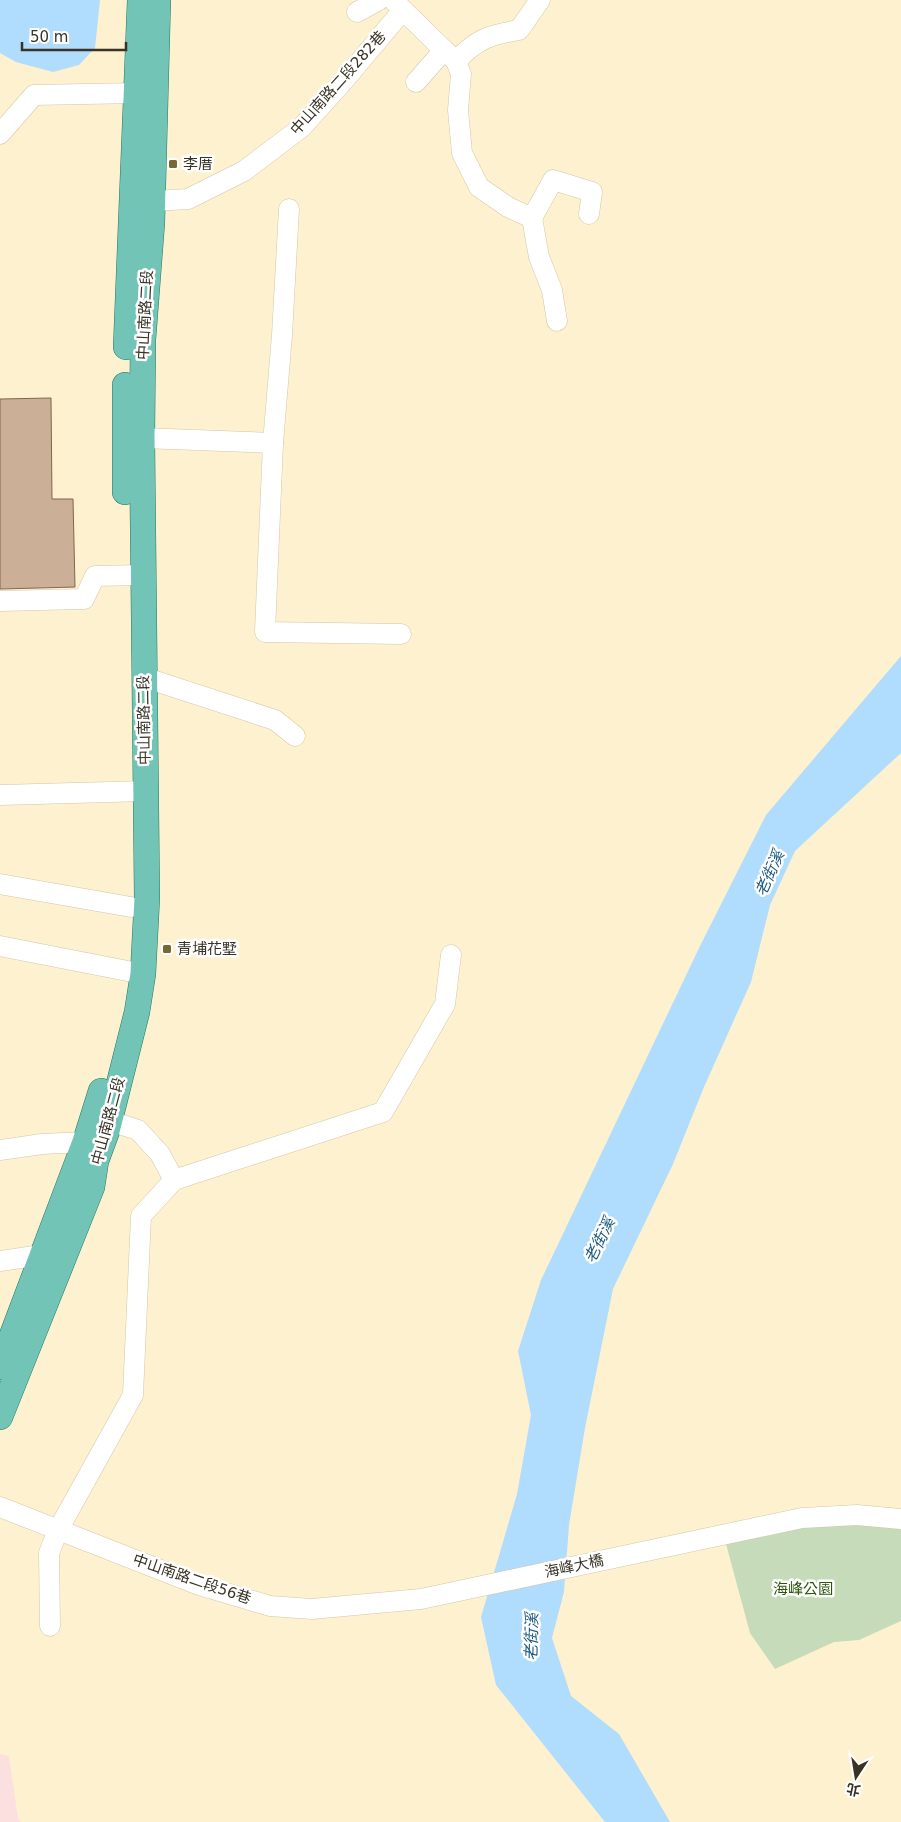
<svg xmlns="http://www.w3.org/2000/svg" width="901" height="1822" viewBox="0 0 901 1822" font-family="'DejaVu Sans','Noto Sans TC',sans-serif">
	<style>
		.industrial { fill: #fce0e0 }
		.green { fill: #c5dbb9 }
		.water { fill: #b0dcfd }
		.building { fill: #cbaf97; stroke: #7f6650 }
		.lines { fill: none; stroke-linecap: round; stroke-linejoin: round }
		.minor-casing { stroke: #d3c7a6; stroke-width: 21 }
		.major-casing { stroke: #217864; stroke-width: 26 }
		.minor { stroke: #fff; stroke-width: 20 }
		.major { stroke: #72c4b6; stroke-width: 25 }
		.poi-dot { fill: #776835; stroke: #fff; stroke-width: 2 }
		.labels { text-anchor: middle; stroke-width: 5; stroke-linejoin: round; paint-order: stroke }
		.street-label { font-size: 15px; fill: #383325; stroke: #fff }
		.poi-label { font-size: 15px; fill: #383325; stroke: #fff; text-anchor: start }
		.park-label { font-size: 15px; fill: #2d5509; stroke: #fff }
		.water-label { font-size: 16px; font-style: italic; fill: #1d5b81; stroke: #fff }
	</style>
	<rect width="100%" height="100%" fill="#fef1cf"/>
	<polygon class="industrial" points="0,1754 9,1756 18,1818 21,1822 0,1822"/>
	<polygon class="green" points="859,1522 901,1526 901,1621 859,1640 834,1642 775,1669 750,1633 726,1544 799,1527"/>
	<g class="water">
		<polygon points="0,0 100,0 95,48 79,65 53,72 16,62 0,53"/>
		<polygon points="901,656 901,753 795,851 770,905 751,982 704,1087 673,1164 613,1289 585,1428 569,1525 564,1592 552,1638 571,1696 619,1734 670,1822 605,1822 496,1685 481,1617 517,1494 531,1415 518,1351 541,1280 700,946 766,815"/>
	</g>
	<polygon class="building" points="51,398 52,499 73,499 75,587 0,589 0,399"/>
	<g class="lines">
		<defs>
			<g id="minor">
				<polyline points="403,10 444,50 416,82"/>
				<polyline points="357,12 379,0"/>
				<polyline points="444,50 456,61 461,74 458,110 462,153 479,187 508,207 532,218 553,180 592,192 589,214"/>
				<path d="M456,61c21,-22 33,-26 63,-31l21,-30"/>
				<polyline points="0,134 34,95 137,93"/>
				<polyline points="137,202 188,199 244,171 302,127 346,78 403,10 393,0"/>
				<polyline points="532,218 539,257 552,290 557,321"/>
				<polyline points="142,438 273,443 282,335 289,209"/>
				<polyline points="273,443 265,632 401,634"/>
				<polyline points="0,601 84,599 95,576 143,575"/>
				<polyline points="143,677 275,720 295,736"/>
				<polyline points="0,795 146,791"/>
				<polyline points="0,884 131,907"/>
				<polyline points="0,946 143,974"/>
				<polyline points="110,1121 138,1130 160,1154 174,1180"/>
				<polyline points="0,1150 42,1144 85,1142"/>
				<polyline points="0,1261 41,1255"/>
				<polyline points="0,1507 199,1585 270,1606 312,1609 421,1599 802,1518 857,1515 901,1519"/>
				<polyline points="50,1626 49,1553 58,1530 133,1395 141,1216 174,1180 383,1112 445,1004 451,955"/>
			</g>
			<g id="major">
				<polyline points="126,347 140,0"/>
				<polyline points="125,492 125,385"/>
				<polyline points="0,1367 85,1142 101,1091"/>
				<polyline points="0,1417 92,1187 96,1161 107,1131 137,1012 143,974 147,898 142,438 143,340 152,223 158,0"/>
			</g>
		</defs>
		<use href="#minor" class="minor-casing"/>
		<use href="#major" class="major-casing"/>
		<use href="#minor" class="minor"/>
		<use href="#major" class="major"/>
	</g>
	<g class="poi-dot">
		<rect x="168" y="159" width="10" height="10" rx="2.5"/>
		<rect x="162" y="944" width="10" height="10" rx="2.5"/>
	</g>
	<g class="labels">
		<g class="street-label">
			<text transform="translate(338 83) rotate(-48)" y="5">中山南路二段282巷</text>
			<text transform="translate(145 315) rotate(-87)" y="5">中山南路二段</text>
			<text transform="translate(144 720) rotate(-91)" y="5">中山南路二段</text>
			<text transform="translate(108 1121) rotate(-75)" y="5">中山南路二段</text>
			<text transform="translate(574 1566) rotate(-12)" y="5">海峰大橋</text>
			<text transform="translate(192 1579) rotate(19)" y="5">中山南路二段56巷</text>
		</g>
		<g class="poi-label">
			<text x="183" y="169">李厝</text>
			<text x="177" y="954">青埔花墅</text>
		</g>
		<g class="park-label">
			<text x="803" y="1594">海峰公園</text>
		</g>
		<g class="water-label">
			<text transform="translate(769 873) rotate(-66)" y="6">老街溪</text>
			<text transform="translate(599 1240) rotate(-64)" y="6">老街溪</text>
			<text transform="translate(531 1637) rotate(-89)" y="6">老街溪</text>
		</g>
	</g>
	<g transform="translate(856 1777) rotate(192)" stroke="#ffffff" stroke-width="4" paint-order="stroke">
	<path d="M0-4L9 19L0 12L-9 19Z" fill="#383325"/>
	<text y="-8" font-size="14" font-weight="bold" text-anchor="middle" fill="#383325">北</text>
	</g>
	<path d="M22 42v8h104v-8" fill="none" stroke="#383325" stroke-width="2.5"/>
	<text x="30" y="42" font-size="15" fill="#383325" stroke="#ffffff" stroke-width="4" paint-order="stroke">50 m</text>
</svg>
